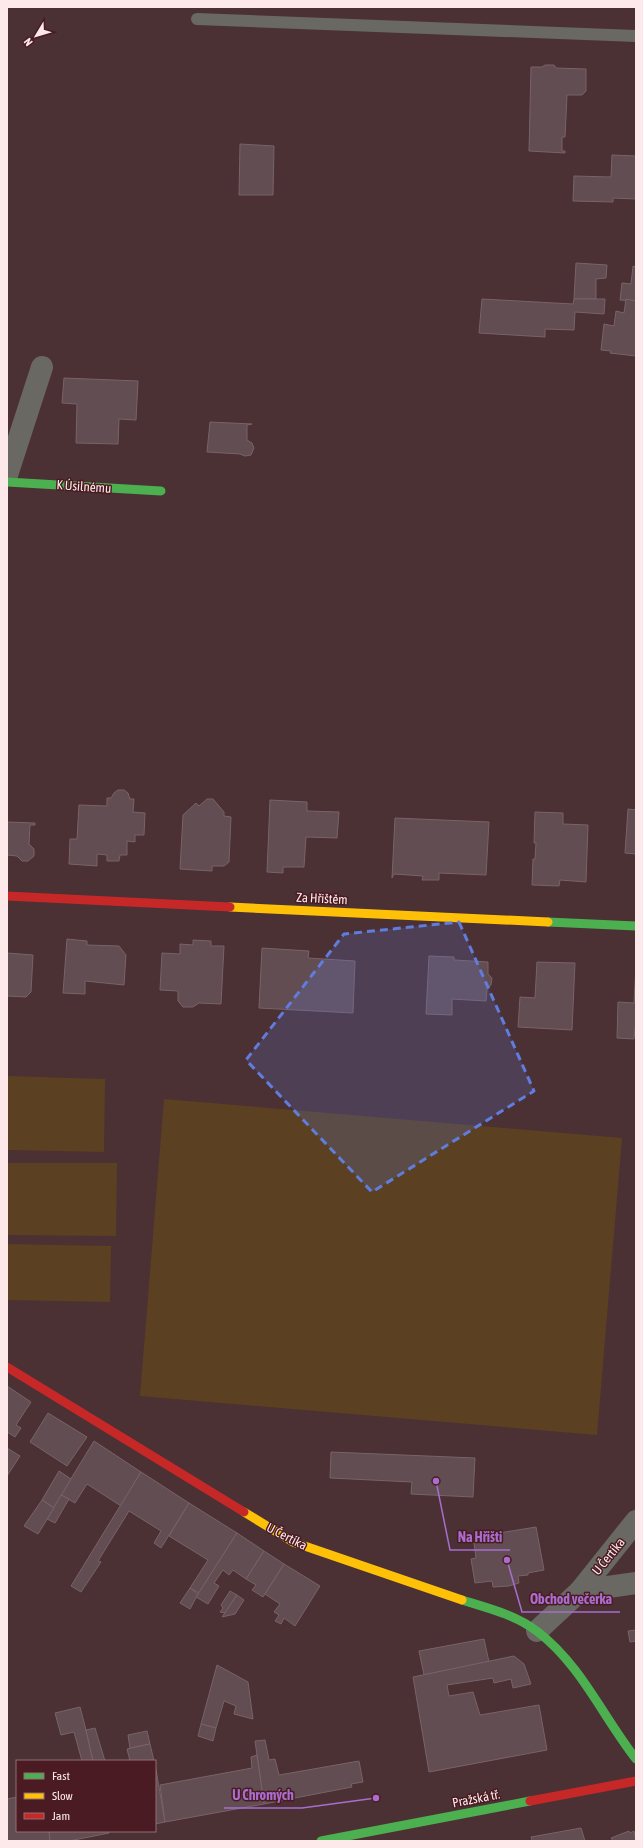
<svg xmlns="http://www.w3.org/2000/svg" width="643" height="1848" viewBox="0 0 643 1848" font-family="'Asap Condensed',sans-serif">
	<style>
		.green { fill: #5b4022 }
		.building { fill: #624d52; stroke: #796369 }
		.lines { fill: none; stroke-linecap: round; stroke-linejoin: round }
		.lane { stroke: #6a6863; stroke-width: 12 }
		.street { stroke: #6a6863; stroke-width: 22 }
		.fast { stroke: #4caf50; stroke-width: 9 }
		.slow { stroke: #ffc107; stroke-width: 9 }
		.jam { stroke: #c62828; stroke-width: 9 }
		.marked { fill: #607cdd; fill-opacity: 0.2; stroke: #607cdd; stroke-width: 3; stroke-dasharray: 8 5; stroke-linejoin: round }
		.labels { text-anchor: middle; stroke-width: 3; stroke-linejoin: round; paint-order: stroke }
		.street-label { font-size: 13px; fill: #fde9ea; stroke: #4a1b22 }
		.leader { fill: none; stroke: #a86ece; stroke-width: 1.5 }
		.callout-dot { fill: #a86ece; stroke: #4a1b22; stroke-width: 1.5 }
		.callout-label { font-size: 14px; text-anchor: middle; font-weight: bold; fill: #a86ece; stroke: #4a1b22; stroke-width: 3; stroke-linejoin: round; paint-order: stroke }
	</style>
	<rect width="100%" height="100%" fill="#4b3034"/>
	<g class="green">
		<polygon points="7,1076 105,1079 104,1152 7,1150"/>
		<polygon points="164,1099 622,1138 597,1435 140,1396"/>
		<polygon points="7,1163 117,1163 116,1236 7,1235"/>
		<polygon points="8,1244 111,1246 110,1302 7,1300"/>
	</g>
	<g class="building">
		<polygon points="545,65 554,65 556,68 586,69 586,91 582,95 567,95 565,137 562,137 562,151 565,151 565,153 529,151 531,67 542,67"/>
		<polygon points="240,144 274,146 273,195 239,195"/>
		<polygon points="612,155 636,156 636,199 613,198 613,202 573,201 574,176 611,177"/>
		<polygon points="576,263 607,265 606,278 596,279 596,299 574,299"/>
		<polygon points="633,266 636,267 636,301 620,300 622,283 631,284"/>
		<polygon points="482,299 573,304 574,299 605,299 604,314 575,312 574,330 545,329 545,337 479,333"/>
		<polygon points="626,299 636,301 636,356 610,353 611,351 601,350 604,324 614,326 616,311 624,313"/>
		<polygon points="64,378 138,381 136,420 119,419 118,444 76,443 77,404 62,403"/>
		<polygon points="210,422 252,424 247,425 247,440 252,443 254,448 251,455 245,456 240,454 207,452"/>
		<polygon points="118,790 124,790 128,793 130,799 134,799 133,812 145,813 144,835 135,835 135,842 127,841 127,855 120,855 119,861 107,861 107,855 97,854 97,866 69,864 70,839 77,839 79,805 107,806 107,798 111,798 114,793"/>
		<polygon points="207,799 213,799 224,812 224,816 231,817 229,862 224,866 212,866 212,871 180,869 183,815 196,803 199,806"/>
		<polygon points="270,800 307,802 307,811 339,812 337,838 306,837 304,867 283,867 283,873 267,872"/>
		<polygon points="628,809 636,810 636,854 625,853"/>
		<polygon points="535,812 563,813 563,824 588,825 586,882 560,880 559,886 532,885 533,859 535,859 536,843 534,843"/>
		<polygon points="395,818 489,822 486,875 439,873 439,880 422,880 423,876 394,874 392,878"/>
		<polygon points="7,822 35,823 35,825 30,825 29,844 34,849 34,856 28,861 22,861 17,856 7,855"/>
		<polygon points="67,939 87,941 87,945 119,946 126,955 124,985 85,981 85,994 63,993"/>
		<polygon points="193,940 211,941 211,946 224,946 221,1004 199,1003 193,1007 183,1007 178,1001 178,991 160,990 162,953 180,954 180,944 193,945"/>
		<polygon points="262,948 309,951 308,958 355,961 353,1013 259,1008"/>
		<polygon points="7,953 33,955 31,992 26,997 7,996"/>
		<polygon points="429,956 454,957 454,960 488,962 488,974 492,978 491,985 487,989 486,1001 452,999 452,1015 426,1014"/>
		<polygon points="537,962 575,963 572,1030 518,1027 520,997 535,998"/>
		<polygon points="636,966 636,1018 634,1039 617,1038 618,1002 634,1003"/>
		<polygon points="7,1386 31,1402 16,1425 21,1428 15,1437 7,1432"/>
		<polygon points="48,1413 87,1437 67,1466 30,1442"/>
		<polygon points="94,1441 141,1472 121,1506 87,1484 75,1503 61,1495"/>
		<polygon points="7,1448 20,1456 7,1476"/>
		<polygon points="331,1452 475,1458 473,1497 411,1494 412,1482 330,1478"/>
		<polygon points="59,1471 71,1479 54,1508 42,1500"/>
		<polygon points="141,1472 189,1503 161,1548 154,1543 161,1531 129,1511 98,1561 101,1562 81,1592 71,1586"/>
		<polygon points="61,1495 69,1499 55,1523 47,1519"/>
		<polygon points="42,1500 54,1508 38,1534 24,1526"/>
		<polygon points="189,1503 237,1533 199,1593 190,1588 208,1560 169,1536"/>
		<polygon points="536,1527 544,1570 528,1573 528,1575 518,1576 519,1583 509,1586 493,1587 492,1581 475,1583 471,1559 476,1558 474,1543 476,1543 475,1537"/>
		<polygon points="237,1533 264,1551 246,1579 233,1570 229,1575 223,1570 214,1583 219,1586 208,1604 196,1597"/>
		<polygon points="264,1551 284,1564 263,1597 252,1590 256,1585 246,1579"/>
		<polygon points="284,1564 320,1586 295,1626 284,1618 281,1624 275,1621 279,1615 274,1612 280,1604 265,1594"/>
		<polygon points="190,1588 198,1594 190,1609 180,1603"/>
		<polygon points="230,1591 237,1595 225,1613 220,1612 223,1608 221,1605"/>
		<polygon points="237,1595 244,1600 235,1614 222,1617"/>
		<polygon points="636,1630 636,1641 630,1642 628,1631"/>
		<polygon points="484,1639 489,1662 424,1675 419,1651"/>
		<polygon points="514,1656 524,1664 531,1684 513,1688 511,1679 494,1683 493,1678 447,1685 449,1696 473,1692 480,1715 539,1705 547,1750 429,1772 413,1677"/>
		<polygon points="217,1665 248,1682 253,1719 234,1714 236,1706 224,1701 216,1728 201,1724"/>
		<polygon points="80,1707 86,1730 93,1761 82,1761 74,1732 61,1735 55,1713"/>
		<polygon points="201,1724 216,1728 213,1741 198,1736"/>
		<polygon points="95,1728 105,1761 93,1761 86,1730"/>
		<polygon points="147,1731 150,1744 130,1748 128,1735"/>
		<polygon points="265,1740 269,1760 275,1759 279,1775 359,1761 363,1782 351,1784 352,1787 264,1804 255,1741"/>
		<polygon points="150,1744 154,1761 130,1761 127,1749"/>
		<polygon points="257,1755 264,1804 165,1822 160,1785 252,1768 251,1757"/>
		<polygon points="155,1764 165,1822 155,1824"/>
		<polygon points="17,1797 17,1831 49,1831 50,1841 7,1841 7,1799"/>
		<polygon points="581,1828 585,1841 532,1841 531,1837"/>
		<polygon points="49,1831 109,1831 109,1833 69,1841 50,1841"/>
		<polygon points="629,1831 630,1833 634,1831 636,1841 613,1841 611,1838"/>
	</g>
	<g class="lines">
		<polyline class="lane" points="197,19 636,36"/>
		<g class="street">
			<polyline points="7,475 42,367"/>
			<polyline points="580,1591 636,1583"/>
			<polyline points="537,1631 580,1591 636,1521"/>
		</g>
		<g class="fast">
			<polyline points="7,482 161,491"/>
			<polyline points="548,922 636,926"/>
			<path d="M462,1600c26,8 54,15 76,32 43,33 65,85 98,127"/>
			<polyline points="321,1841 530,1801"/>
		</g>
		<g class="slow">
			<polyline points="230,907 548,922"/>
			<polyline points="244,1512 293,1542 462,1600"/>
		</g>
		<g class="jam">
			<polyline points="7,896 230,907"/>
			<polyline points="7,1367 244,1512"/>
			<polyline points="530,1801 636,1781"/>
		</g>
	</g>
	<path class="marked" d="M459,922l75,169 -162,101 -126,-132 98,-126z"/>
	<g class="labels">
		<g class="street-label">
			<text transform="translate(84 486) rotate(4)" y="5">K Úsilnému</text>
			<text transform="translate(322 898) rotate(3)" y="5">Za Hřištěm</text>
			<text transform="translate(287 1536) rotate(27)" y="5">U Čertíka</text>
			<text transform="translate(608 1556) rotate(-51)" y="5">U Čertíka</text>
			<text transform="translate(476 1798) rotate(-11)" y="5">Pražská tř.</text>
		</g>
	</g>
	<path class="leader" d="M436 1481L450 1550H510M507 1560L522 1612H620M376 1798L302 1808H224"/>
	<g class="callout-dot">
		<circle cx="436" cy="1481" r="4"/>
		<circle cx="507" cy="1560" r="4"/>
		<circle cx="376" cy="1798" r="4"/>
	</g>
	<g class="callout-label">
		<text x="480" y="1542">Na Hřišti</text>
		<text x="571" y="1604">Obchod večerka</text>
		<text x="263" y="1800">U Chromých</text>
	</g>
	<rect width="643" height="1848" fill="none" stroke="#fde9ea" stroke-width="16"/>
	<rect x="16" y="1760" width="140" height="72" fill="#4a1b22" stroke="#926d72"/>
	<rect x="24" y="1773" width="20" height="6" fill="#4caf50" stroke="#926d72"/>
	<text x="52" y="1780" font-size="12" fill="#fde9ea">Fast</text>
	<rect x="24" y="1793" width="20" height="6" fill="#ffc107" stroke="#926d72"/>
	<text x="52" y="1800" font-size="12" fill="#fde9ea">Slow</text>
	<rect x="24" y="1813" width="20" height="6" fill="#c62828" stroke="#926d72"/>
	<text x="52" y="1820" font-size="12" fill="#fde9ea">Jam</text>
	<g transform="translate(36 36) rotate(232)" stroke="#4a1b22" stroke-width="3" paint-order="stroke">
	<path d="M0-3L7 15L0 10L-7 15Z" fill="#fde9ea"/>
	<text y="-6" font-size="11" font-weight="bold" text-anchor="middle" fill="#fde9ea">N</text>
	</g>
</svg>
